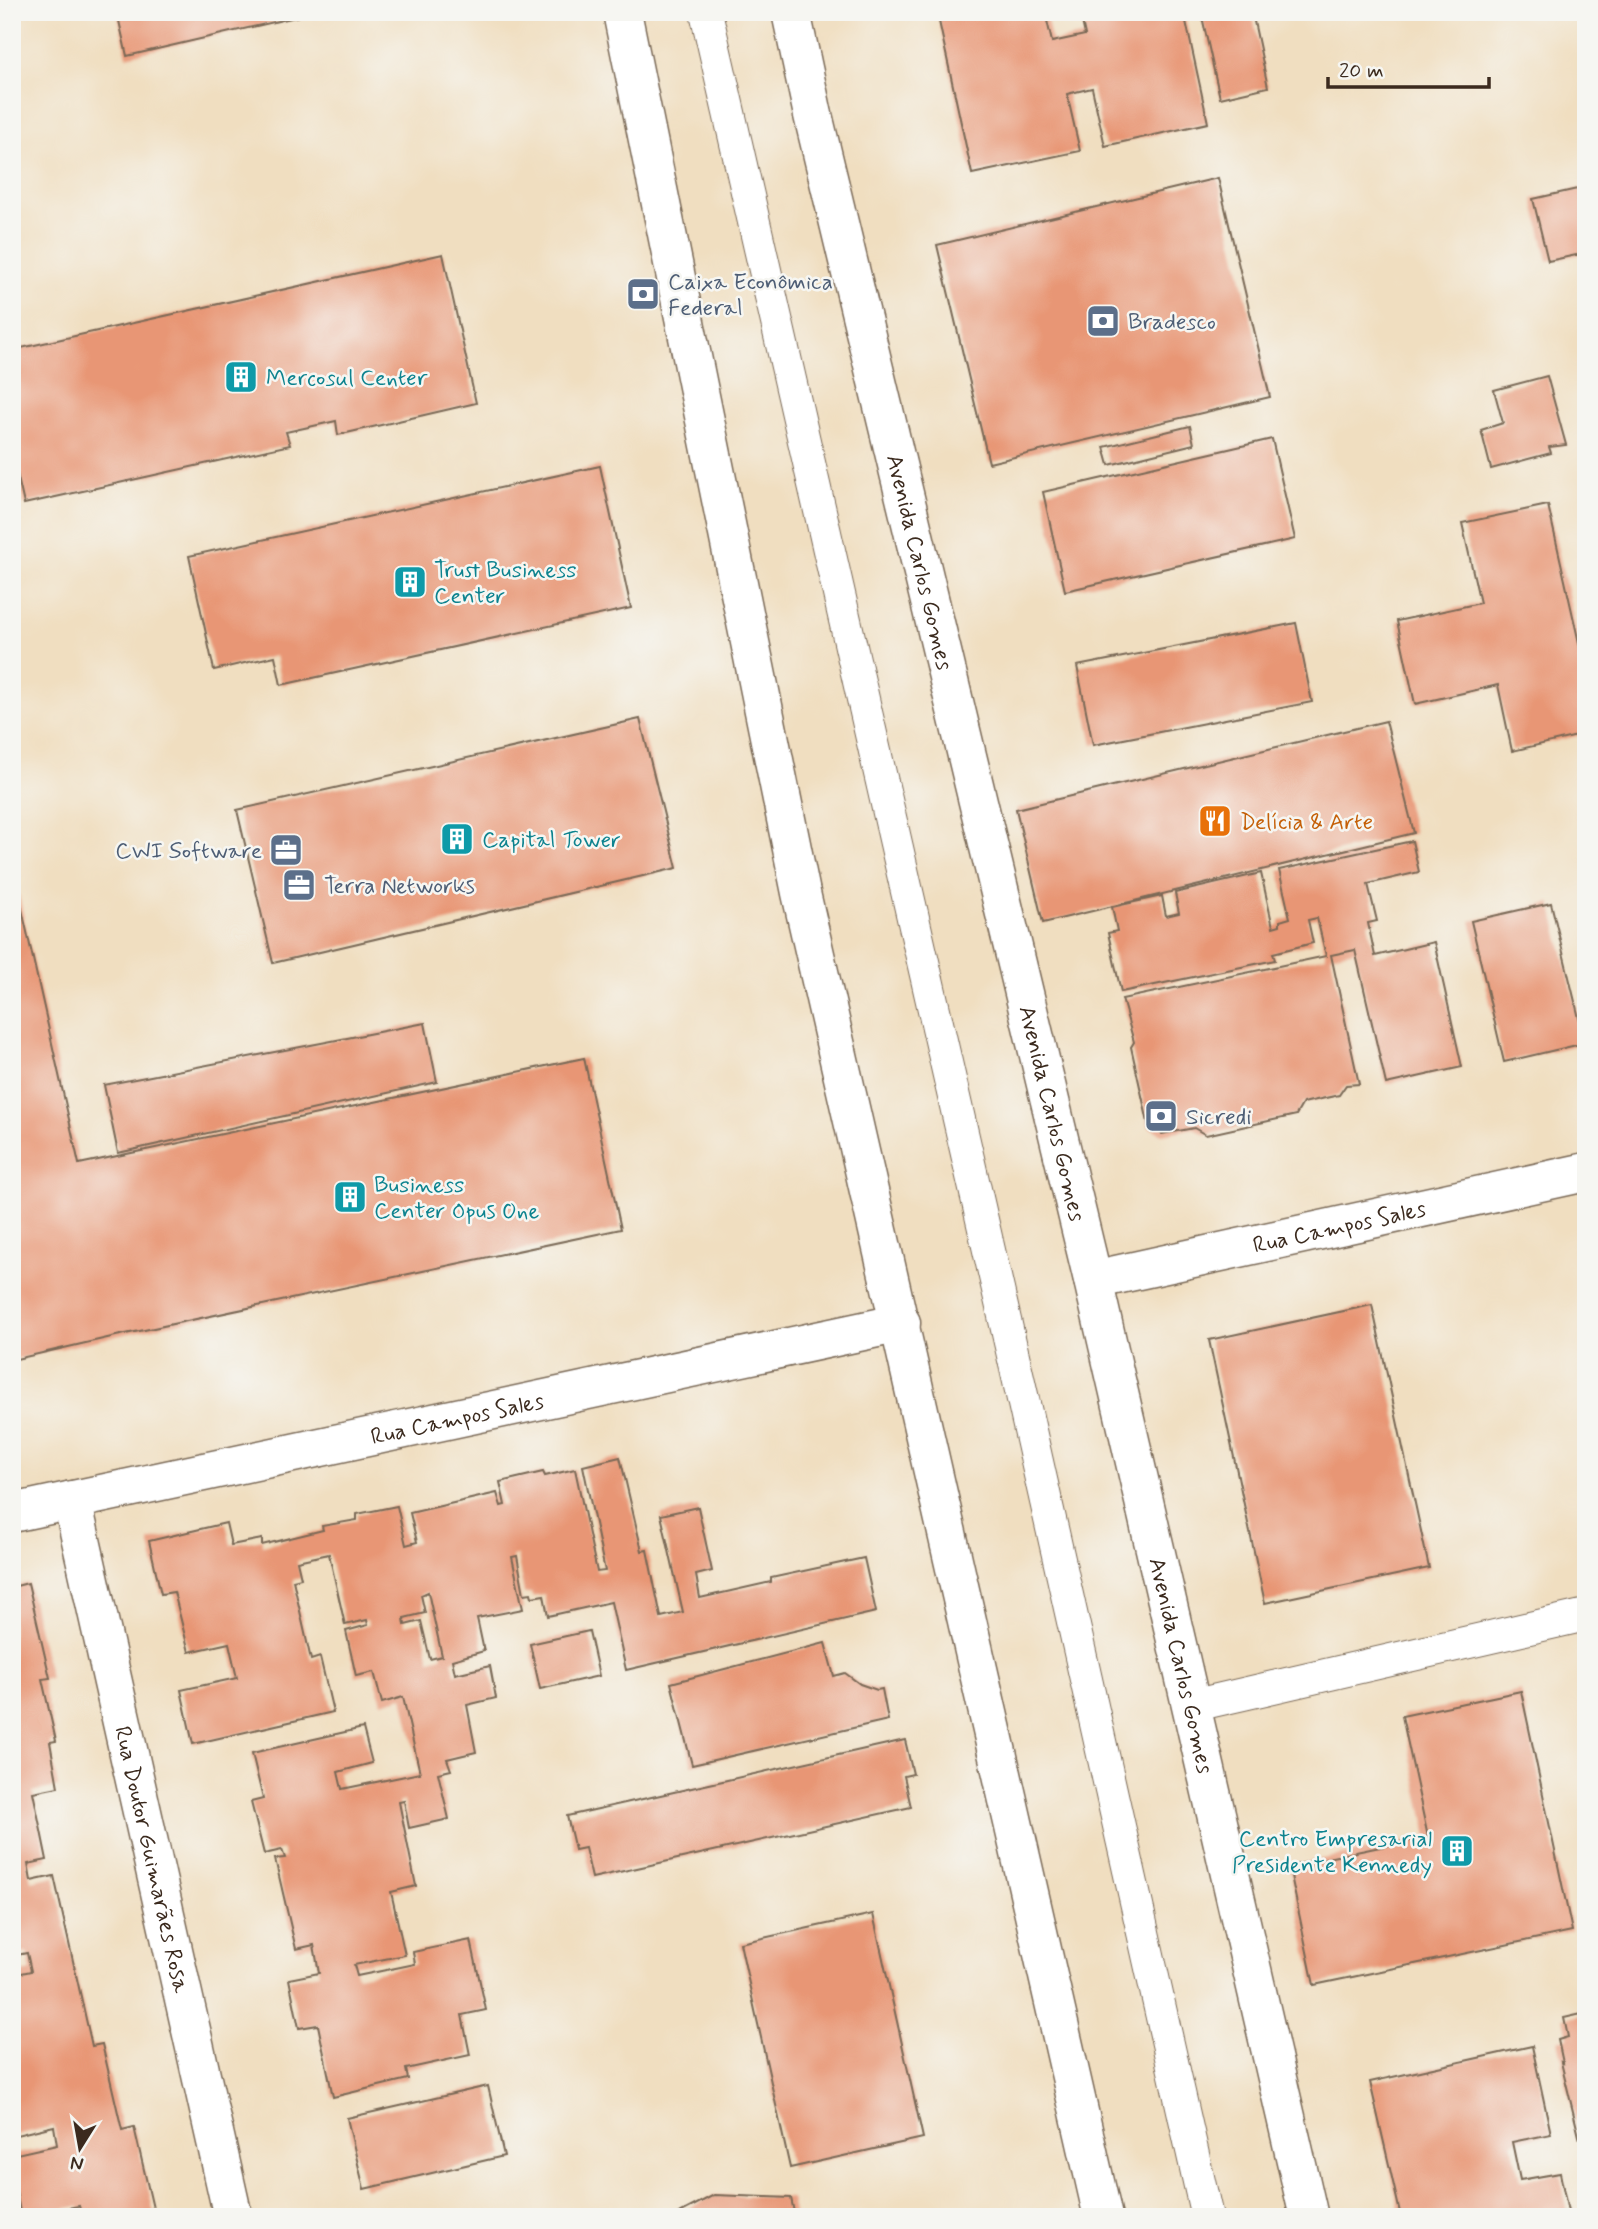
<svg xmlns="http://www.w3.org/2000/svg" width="1598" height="2229" viewBox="0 0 1598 2229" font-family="Mynerve,sans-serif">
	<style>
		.building { fill: #e89675; fill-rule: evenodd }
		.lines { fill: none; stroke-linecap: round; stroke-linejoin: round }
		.lane-casing { stroke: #7a6957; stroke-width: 34 }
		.secondary-casing { stroke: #7a6957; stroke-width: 41 }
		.primary-casing { stroke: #7a6957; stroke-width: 41 }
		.lane { stroke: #fff; stroke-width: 32 }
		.secondary { stroke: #fff; stroke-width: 38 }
		.primary { stroke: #fff; stroke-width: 38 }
		.labels { text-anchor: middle; stroke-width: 5; stroke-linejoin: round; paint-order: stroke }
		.service-label { font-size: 23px; fill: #4e5e75; stroke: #f6f6f2; text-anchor: start }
		.culture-label { font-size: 23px; fill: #0d838f; stroke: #f6f6f2; text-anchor: start }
		.street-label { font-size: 23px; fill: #3b2a1e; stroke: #f6f6f2 }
		.food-label { font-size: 23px; fill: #c56008; stroke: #f6f6f2; text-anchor: start }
	</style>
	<rect width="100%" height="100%" fill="#f6f6f2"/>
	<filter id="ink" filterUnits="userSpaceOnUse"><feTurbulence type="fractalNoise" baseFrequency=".0143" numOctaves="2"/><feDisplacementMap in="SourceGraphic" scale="14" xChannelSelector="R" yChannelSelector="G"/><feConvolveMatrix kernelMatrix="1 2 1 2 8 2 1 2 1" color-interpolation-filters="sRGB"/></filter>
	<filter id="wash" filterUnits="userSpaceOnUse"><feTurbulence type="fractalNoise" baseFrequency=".00686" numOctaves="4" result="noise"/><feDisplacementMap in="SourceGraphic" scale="28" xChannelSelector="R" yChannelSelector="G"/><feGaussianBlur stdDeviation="1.57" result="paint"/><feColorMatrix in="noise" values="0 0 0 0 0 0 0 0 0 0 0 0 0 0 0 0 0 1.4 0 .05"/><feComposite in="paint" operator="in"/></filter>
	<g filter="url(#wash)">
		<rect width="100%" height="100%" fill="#f0dec0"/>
		<g id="blocks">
			<g class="building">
				<polygon points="117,12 313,12 313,13 127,56"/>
				<polygon points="937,12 1045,12 1052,42 1085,35 1080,12 1184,12 1208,123 1105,146 1092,88 1067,94 1080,151 972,174"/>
				<polygon points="1201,12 1252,12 1268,87 1220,98"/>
				<polygon points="1218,178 1270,397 989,463 937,245"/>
				<polygon points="1586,187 1586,253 1548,261 1533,199"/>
				<polygon points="443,254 476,403 338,435 336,421 286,432 290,445 24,504 12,452 12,350"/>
				<polygon points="1547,376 1566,445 1549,447 1551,453 1491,469 1481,430 1503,423 1494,390"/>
				<polygon points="1190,426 1194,444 1109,465 1104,447"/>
				<polygon points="1272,439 1295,539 1065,591 1043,492"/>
				<polygon points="600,466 631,608 281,685 275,656 214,670 189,556"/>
				<polygon points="1548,505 1586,674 1586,734 1512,751 1498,685 1415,704 1397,621 1480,603 1462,523"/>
				<polygon points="1296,623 1312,702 1093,745 1077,666"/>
				<polygon points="640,719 677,868 273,963 237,810"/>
				<polygon points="1386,721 1414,833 1043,923 1016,809"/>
				<polygon points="1412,841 1419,872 1368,884 1377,921 1368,923 1375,956 1434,942 1462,1067 1386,1084 1355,950 1331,955 1359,1084 1346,1085 1339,1095 1303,1103 1296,1115 1206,1135 1194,1128 1162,1134 1149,1127 1131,1047 1134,1042 1122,999 1326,956 1317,918 1308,920 1313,943 1273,953 1275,960 1121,992 1108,933 1117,931 1112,907 1162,896 1166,916 1179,913 1175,893 1261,873 1273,927 1280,925 1280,921 1290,918 1279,870"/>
				<polygon points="12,865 79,1164 584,1058 621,1229 116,1336 12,1360"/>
				<polygon points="1551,903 1585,1043 1504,1062 1471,921"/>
				<polygon points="425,1023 437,1082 118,1153 104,1085"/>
				<polygon points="1586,1249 1586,1312 1585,1312 1576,1267 1579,1253"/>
				<polygon points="1372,1305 1429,1568 1265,1603 1209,1340"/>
				<path d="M620,1457l22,94 5,-1 14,67 22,-5 -22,-97 37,-8 14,64 -16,4 4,23 71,-16v-4l93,-20 12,54 -250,58 -15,-68 -63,14 -4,-21 -12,2 -1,-4 -7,1 -7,-38 -5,1 11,52 -46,9 7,33 -32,9 3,14 35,-8 6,32 -29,7 9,47 -29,7 4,11 -13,3 11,46 -40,9 -5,-27 -5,1 17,84 -25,6 14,63 -51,10 3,11 58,-12 -2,-12 58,-12 15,70 -24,5 8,40 -64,14 2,10 -75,18 -15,-72 -19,3 -10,-49 30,-6 -5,-28 -18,4 -21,-90 10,-1 -3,-8 -18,4 -13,-52 12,-3 -11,-46 111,-25 9,35 -34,9 4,17 78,-16 -17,-76 -21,6 -8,-31 -18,4 -10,-45 22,-6 -1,-5 -22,5 -16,-71 -32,7 4,17 -8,2 18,80 9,-3 13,55 -140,32 -12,-54 56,-12 -8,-35 -40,9 -15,-60 -13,2 -12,-53 77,-18 5,22 31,-6v6l61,-15 -1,-4 35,-6v-6l40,-8 9,39 11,-3 -7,-29 87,-20 4,13 4,-1 -5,-23 43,-10 2,4 30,-7 22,103 8,-1 -22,-105zM428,1592l14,64 -12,3 -9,-38 -16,4 -1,-7 21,-5 -4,-18z"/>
				<polygon points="28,1583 50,1678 42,1679 56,1741 50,1742 58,1787 33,1792 47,1860 28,1864 31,1881 54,1876 92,2046 102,2044 122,2130 134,2127 155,2217 82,2217 79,2206 21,2217 12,2170 12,2155 57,2145 54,2126 12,2136 12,1975 31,1971 27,1953 12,1956 12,1587"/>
				<polygon points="589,1631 599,1676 540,1689 530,1644"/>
				<polygon points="825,1643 834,1676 845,1673 860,1684 877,1690 882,1689 888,1720 692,1765 671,1683"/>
				<polygon points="1521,1691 1572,1931 1314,1985 1289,1866 1428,1837 1402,1716"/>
				<polygon points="905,1740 913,1774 904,1776 911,1807 592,1878 585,1848 575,1850 567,1816"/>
				<polygon points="873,1914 923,2138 790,2168 740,1943"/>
				<polygon points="1586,2013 1586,2161 1585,2161 1561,2062 1563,2063 1558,2040 1568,2037 1564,2018"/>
				<polygon points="1532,2046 1551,2134 1512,2142 1520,2180 1560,2173 1569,2217 1401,2217 1370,2082"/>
				<polygon points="488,2086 504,2156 364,2189 347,2118"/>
				<polygon points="714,2195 791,2198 795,2217 672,2217"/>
			</g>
		</g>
	</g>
	<g filter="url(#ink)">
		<use href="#blocks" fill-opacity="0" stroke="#7a6957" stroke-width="2"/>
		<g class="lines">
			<defs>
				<g id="lane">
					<polyline points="706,12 1020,1386 1207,2217"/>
					<polyline points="1191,1706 1586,1615"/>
				</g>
				<g id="secondary">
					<path id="s1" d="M1093,1280l493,-108"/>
					<path id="s2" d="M72,1500l161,717"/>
					<path id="s3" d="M12,1513l889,-190"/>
				</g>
				<g id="primary">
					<polyline points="622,12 801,893 1103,2217"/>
					<path id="s4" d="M791,12l22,103 280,1165 216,937"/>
				</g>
			</defs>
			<use href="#lane" class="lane-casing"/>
			<use href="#secondary" class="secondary-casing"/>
			<use href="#primary" class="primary-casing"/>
			<use href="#lane" class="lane"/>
			<use href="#secondary" class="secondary"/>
			<use href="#primary" class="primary"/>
		</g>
	</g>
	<defs>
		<symbol id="bank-square" viewBox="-11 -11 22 22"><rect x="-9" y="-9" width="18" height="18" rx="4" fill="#5c6f8a" stroke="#f6f6f2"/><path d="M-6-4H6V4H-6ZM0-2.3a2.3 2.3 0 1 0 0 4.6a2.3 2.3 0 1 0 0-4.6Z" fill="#fff"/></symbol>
		<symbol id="building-square" viewBox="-11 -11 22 22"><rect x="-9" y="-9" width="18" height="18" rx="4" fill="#0f9aa8" stroke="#f6f6f2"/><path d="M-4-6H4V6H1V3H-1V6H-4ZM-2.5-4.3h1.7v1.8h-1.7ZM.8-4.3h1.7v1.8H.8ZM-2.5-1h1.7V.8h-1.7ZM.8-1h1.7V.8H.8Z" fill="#fff"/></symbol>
		<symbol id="restaurant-square" viewBox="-11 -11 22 22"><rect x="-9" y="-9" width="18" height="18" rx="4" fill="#e8710a" stroke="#f6f6f2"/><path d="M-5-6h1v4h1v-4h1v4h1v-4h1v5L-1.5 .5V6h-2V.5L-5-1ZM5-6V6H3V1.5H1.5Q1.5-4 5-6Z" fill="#fff"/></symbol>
		<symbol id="office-square" viewBox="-11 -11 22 22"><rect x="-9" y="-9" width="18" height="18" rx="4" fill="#5c6f8a" stroke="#f6f6f2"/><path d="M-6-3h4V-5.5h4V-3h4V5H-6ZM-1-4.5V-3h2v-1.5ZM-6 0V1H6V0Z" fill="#fff"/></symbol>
	</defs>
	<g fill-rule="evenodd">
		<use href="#bank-square" x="624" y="275" width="38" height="38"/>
		<use href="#bank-square" x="1084" y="302" width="38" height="38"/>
		<use href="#building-square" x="222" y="358" width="38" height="38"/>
		<use href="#building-square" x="391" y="563" width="38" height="38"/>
		<use href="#restaurant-square" x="1196" y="802" width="38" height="38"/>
		<use href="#building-square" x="438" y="820" width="38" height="38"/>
		<use href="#office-square" x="267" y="831" width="38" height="38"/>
		<use href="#office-square" x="280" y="866" width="38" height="38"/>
		<use href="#bank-square" x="1142" y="1097" width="38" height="38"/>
		<use href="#building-square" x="331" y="1178" width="38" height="38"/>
		<use href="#building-square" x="1438" y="1832" width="38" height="38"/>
	</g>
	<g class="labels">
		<g class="service-label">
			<text x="668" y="289">Caixa Econômica<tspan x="668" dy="26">Federal</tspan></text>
			<text x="1128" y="329">Bradesco</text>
			<text x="262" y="858" text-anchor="end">CWI Software</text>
			<text x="324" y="893">Terra Networks</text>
			<text x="1186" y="1124">Sicredi</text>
		</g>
		<g class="culture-label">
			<text x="266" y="385">Mercosul Center</text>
			<text x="434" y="577">Trust Business<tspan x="434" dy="26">Center</tspan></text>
			<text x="482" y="847">Capital Tower</text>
			<text x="374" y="1192">Business<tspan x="374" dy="26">Center Opus One</tspan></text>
			<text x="1432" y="1846" text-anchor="end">Centro Empresarial<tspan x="1432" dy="26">Presidente Kennedy</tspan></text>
		</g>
		<g class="street-label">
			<text dy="8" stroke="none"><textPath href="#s4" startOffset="565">Avenida Carlos Gomes</textPath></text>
			<text dy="8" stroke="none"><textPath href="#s4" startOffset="1132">Avenida Carlos Gomes</textPath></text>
			<text dy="8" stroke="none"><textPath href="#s1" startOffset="252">Rua Campos Sales</textPath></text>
			<text dy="8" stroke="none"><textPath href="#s3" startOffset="455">Rua Campos Sales</textPath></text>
			<text dy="8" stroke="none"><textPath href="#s4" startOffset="1699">Avenida Carlos Gomes</textPath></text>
			<text dy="8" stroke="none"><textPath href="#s2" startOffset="368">Rua Doutor Guimarães Rosa</textPath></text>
		</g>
		<g class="food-label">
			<text x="1240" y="829">Delícia &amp; Arte</text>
		</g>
	</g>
	<rect width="1598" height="2229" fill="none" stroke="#f6f6f2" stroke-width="42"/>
	<g transform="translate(80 2148) rotate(191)" stroke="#f6f6f2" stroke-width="5" paint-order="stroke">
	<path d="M0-5L12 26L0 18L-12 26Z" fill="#3b2a1e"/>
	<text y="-10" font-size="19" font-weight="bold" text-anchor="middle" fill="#3b2a1e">N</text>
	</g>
	<path d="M1328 77v10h161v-10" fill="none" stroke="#3b2a1e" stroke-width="3.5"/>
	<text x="1339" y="77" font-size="21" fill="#3b2a1e" stroke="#f6f6f2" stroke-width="5" paint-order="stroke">20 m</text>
</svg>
